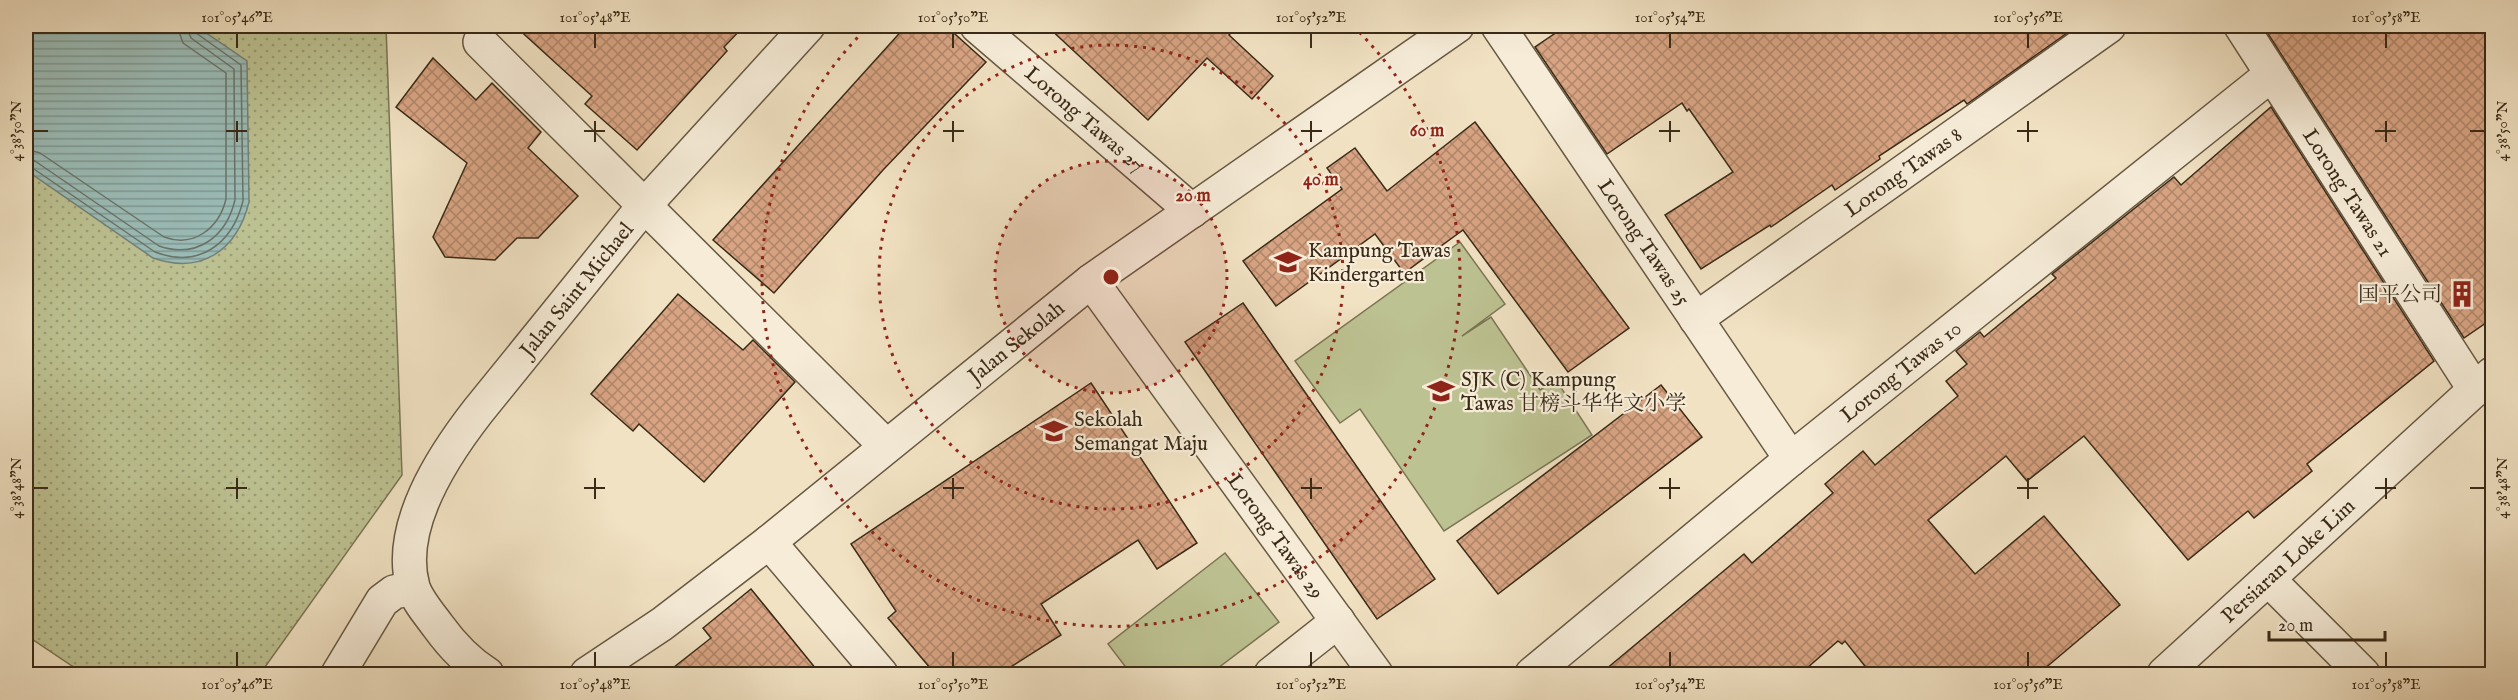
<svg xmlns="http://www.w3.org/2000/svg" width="2518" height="700" viewBox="0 0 2518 700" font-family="'IM FELL English','Noto Serif SC',serif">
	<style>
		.grass { fill: url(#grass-dots); stroke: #7b7654; stroke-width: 1.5 }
		.garden { fill: #bdc292; stroke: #7b7654; stroke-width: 1.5 }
		.water { fill: url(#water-rules); stroke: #748278; stroke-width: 1.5 }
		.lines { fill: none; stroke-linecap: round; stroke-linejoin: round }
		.shore { stroke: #6a7468; stroke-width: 1.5 }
		.building { fill: url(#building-cross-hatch); stroke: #392a17; stroke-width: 1.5 }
		.street-casing { stroke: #675842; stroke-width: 36 }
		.street { stroke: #f6ecd8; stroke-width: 33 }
		.ticks { fill: none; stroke: #392a17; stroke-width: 2 }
		.ring { fill: none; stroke: #8f2418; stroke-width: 3; stroke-dasharray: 3 6 }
		.labels { text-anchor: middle; stroke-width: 4.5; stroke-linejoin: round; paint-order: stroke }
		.street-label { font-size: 21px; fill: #392a17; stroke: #f6ecd8 }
		.poi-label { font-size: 21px; fill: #392a17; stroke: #f6ecd8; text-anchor: start }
		.centre { fill: #8f2418; stroke: #f6ecd8; stroke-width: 3 }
		.ring-label { font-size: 18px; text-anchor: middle; font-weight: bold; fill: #8f2418; stroke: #f6ecd8; stroke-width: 4.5; stroke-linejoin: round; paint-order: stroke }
		.neatline { fill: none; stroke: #392a17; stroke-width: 2 }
		.ticks-label { font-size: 15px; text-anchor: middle; fill: #392a17 }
	</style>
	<defs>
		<pattern id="grass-dots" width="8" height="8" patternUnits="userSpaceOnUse" patternTransform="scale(1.5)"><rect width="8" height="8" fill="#bdc292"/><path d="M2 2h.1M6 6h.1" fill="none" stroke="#9b9e76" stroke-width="1.8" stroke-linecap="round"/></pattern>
		<pattern id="water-rules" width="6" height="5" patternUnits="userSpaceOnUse" patternTransform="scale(1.5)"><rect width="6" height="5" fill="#9bbdb8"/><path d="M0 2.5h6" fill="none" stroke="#7f9a95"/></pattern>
		<pattern id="building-cross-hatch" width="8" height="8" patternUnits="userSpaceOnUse" patternTransform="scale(1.5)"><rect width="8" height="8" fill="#d8a483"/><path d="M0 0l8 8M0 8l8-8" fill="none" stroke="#b0866a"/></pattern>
	</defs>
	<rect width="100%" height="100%" fill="#f1e2c3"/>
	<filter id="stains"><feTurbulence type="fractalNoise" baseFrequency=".00333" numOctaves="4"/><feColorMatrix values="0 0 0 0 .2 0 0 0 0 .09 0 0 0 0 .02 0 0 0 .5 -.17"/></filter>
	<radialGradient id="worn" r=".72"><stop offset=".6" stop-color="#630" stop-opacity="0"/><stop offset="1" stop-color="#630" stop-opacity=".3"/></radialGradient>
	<polygon class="grass" points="26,26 386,26 402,475 260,674 84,674 26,635"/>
	<g class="garden">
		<polygon points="1460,242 1505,304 1462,336 1491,317 1540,390 1556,380 1592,435 1444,531 1360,409 1340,423 1295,361"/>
		<polygon points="1225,553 1279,622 1210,674 1131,674 1108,644"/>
	</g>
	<path class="water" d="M26,26h170l51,35 2,141c-12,48 -47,73 -96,56l-127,-88z"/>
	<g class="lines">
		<g class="shore">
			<path d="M26,149l14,4 124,84c30,11 55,-9 62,-38v-126l-43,-30 -6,-17"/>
			<path d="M26,158l9,3 124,85c38,13 67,-9 76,-46l-1,-131 -43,-31 -5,-12"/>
			<path d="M26,166l5,1 124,85c44,17 77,-8 88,-51l-2,-136 -45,-32 -3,-7"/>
		</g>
	</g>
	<g class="building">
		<polygon points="515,26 744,26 724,47 727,51 637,150 585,104 592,96"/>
		<polygon points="906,26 946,26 986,62 883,170 774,293 713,240"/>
		<polygon points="1047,26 1237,26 1229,35 1273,76 1252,99 1207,58 1148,120"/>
		<polygon points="1566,26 2077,26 1967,104 1964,100 1879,156 1880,159 1835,190 1832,185 1771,227 1770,225 1701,269 1665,215 1733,172 1689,109 1687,111 1682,103 1607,154 1535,47"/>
		<polygon points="2263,26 2493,26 2493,318 2464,338"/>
		<polygon points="433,58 476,100 492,83 541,132 528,148 578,196 538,238 517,238 495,260 445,257 433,237 467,163 396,107"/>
		<polygon points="2271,107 2434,361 2307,464 2312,471 2254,518 2248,511 2188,560 2084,436 2027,481 2006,456 1928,520 1975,574 2044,516 2120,605 2037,675 1872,675 1845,641 1842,644 1838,641 1799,675 1599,675 1744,554 1752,563 1833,493 1825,484 1863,451 1875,465 1958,396 1946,381 1967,364 1956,351 1980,332 1984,337 2056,278 2052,274 2174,177 2181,185"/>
		<polygon points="1475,122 1629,328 1568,372 1463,230 1404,273 1375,234 1276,306 1243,261 1342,189 1327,168 1355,148 1387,191"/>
		<polygon points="678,294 743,350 753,340 795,382 704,482 639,424 633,431 591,394"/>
		<polygon points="1243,303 1435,579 1377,619 1185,342"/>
		<polygon points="1091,383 1197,543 1157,569 1138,540 1041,604 1061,635 998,675 936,675 888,618 896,611 851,544"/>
		<polygon points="1661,385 1702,437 1498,594 1457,541"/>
		<polygon points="751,589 821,675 664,675 711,638 703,628"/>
	</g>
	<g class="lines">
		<defs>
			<g id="street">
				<path id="s1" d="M977,26l215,185"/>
				<path id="s2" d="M1498,26l293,433"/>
				<path id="s3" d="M2241,26l234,364"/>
				<polyline points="480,42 886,446"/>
				<path id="s4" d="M1091,281l285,393"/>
				<path id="s5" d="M1696,319l413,-293"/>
				<polyline points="769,542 881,674"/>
				<polyline points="2268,579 2363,674"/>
				<polyline points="338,674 382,601 394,592 413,588"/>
				<path id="s6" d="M487,674c-19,-12 -36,-30 -49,-48 -8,-11 -21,-26 -25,-39 -17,-60 30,-131 65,-176l166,-205 164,-180"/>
				<path id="s7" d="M587,674l75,-50 107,-82 322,-261 366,-255"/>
				<polyline points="1271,674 1338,621"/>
				<path id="s8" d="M1532,674l259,-215 481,-385"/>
				<path id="s9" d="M2164,674l328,-300"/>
			</g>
		</defs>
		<use href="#street" class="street-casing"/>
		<use href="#street" class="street"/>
	</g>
	<path class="ticks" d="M237,33v15M595,33v15M953,33v15M1311,33v15M1670,33v15M2028,33v15M2386,33v15M237,121v21M595,121v21M953,121v21M1311,121v21M1670,121v21M2028,121v21M2386,121v21M33,131h15M226,131h21M584,131h21M943,131h21M1301,131h21M1659,131h21M2017,131h21M2375,131h21M2470,131h15M237,478v21M595,478v21M953,478v21M1311,478v21M1670,478v21M2028,478v21M2386,478v21M33,488h15M226,488h21M584,488h21M943,488h21M1301,488h21M1659,488h21M2017,488h21M2375,488h21M2470,488h15M237,652v15M595,652v15M953,652v15M1311,652v15M1670,652v15M2028,652v15M2386,652v15"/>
	<circle cx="1111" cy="277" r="116" fill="#8f2418" fill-opacity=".12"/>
	<g class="ring">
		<circle cx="1111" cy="277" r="116"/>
		<circle cx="1111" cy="277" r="232"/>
		<path d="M1353 26A349 349 0 1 1 869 26"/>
	</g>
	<defs>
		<symbol id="school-bare" viewBox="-9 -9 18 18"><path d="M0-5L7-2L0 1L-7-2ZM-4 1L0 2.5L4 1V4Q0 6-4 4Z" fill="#8f2418" stroke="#f6ecd8" stroke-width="2.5" paint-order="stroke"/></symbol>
		<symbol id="building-bare" viewBox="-9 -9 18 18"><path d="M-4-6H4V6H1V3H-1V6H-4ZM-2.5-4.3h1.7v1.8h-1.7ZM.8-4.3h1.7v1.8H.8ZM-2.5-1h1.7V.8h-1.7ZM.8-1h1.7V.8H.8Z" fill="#8f2418" stroke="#f6ecd8" stroke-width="2.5" paint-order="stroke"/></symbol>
	</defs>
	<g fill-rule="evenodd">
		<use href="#school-bare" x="1269" y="243" width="38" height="38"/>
		<use href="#building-bare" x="2443" y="275" width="38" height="38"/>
		<use href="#school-bare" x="1422" y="372" width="38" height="38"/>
		<use href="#school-bare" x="1035" y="412" width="38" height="38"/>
	</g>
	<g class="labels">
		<g class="street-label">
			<text dy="7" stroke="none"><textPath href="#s1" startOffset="142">Lorong Tawas 27</textPath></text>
			<text dy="7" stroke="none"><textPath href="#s5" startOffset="254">Lorong Tawas 8</textPath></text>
			<text dy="7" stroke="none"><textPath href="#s3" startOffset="198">Lorong Tawas 21</textPath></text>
			<text dy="7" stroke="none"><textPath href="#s2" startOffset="261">Lorong Tawas 25</textPath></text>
			<text dy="7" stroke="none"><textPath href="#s6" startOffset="466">Jalan Saint Michael</textPath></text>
			<text dy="7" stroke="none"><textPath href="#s7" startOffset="543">Jalan Sekolah</textPath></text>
			<text dy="7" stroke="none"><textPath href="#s8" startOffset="477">Lorong Tawas 10</textPath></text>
			<text dy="7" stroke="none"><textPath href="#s4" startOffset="315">Lorong Tawas 29</textPath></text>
			<text dy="7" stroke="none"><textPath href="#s9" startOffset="168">Persiaran Loke Lim</textPath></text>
		</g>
		<g class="poi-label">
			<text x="1308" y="257">Kampung Tawas<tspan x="1308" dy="24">Kindergarten</tspan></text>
			<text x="2442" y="301" text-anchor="end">国平公司</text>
			<text x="1461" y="386">SJK (C) Kampung<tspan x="1461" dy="24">Tawas 甘榜斗华华文小学</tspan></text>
			<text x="1074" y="426">Sekolah<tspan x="1074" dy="24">Semangat Maju</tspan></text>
		</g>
	</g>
	<circle cx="1111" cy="277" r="9" class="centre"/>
	<g class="ring-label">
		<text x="1427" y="136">60 m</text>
		<text x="1321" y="185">40 m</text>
		<text x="1193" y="201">20 m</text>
	</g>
	<rect width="2518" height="700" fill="none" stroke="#f1e2c3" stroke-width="66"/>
	<path d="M2269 631v9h116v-9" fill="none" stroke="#392a17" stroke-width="3"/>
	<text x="2278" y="631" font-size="18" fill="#392a17" stroke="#f6ecd8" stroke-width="4.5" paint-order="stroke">20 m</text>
	<rect x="33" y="33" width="2452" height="634" class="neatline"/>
	<g class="ticks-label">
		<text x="237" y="22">101°05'46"E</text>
		<text x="595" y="22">101°05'48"E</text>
		<text x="953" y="22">101°05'50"E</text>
		<text x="1311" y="22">101°05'52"E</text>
		<text x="1670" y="22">101°05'54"E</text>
		<text x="2028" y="22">101°05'56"E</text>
		<text x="2386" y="22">101°05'58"E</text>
		<text transform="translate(16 131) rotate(-90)" y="5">4°38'50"N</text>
		<text transform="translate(2502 131) rotate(-90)" y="5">4°38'50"N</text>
		<text transform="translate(16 488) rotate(-90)" y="5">4°38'48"N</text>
		<text transform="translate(2502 488) rotate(-90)" y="5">4°38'48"N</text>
		<text x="237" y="689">101°05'46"E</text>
		<text x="595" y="689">101°05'48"E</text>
		<text x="953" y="689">101°05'50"E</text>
		<text x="1311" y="689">101°05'52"E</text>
		<text x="1670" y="689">101°05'54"E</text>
		<text x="2028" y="689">101°05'56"E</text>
		<text x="2386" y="689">101°05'58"E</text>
	</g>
	<rect width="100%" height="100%" filter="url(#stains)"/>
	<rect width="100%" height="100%" fill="url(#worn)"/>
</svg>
